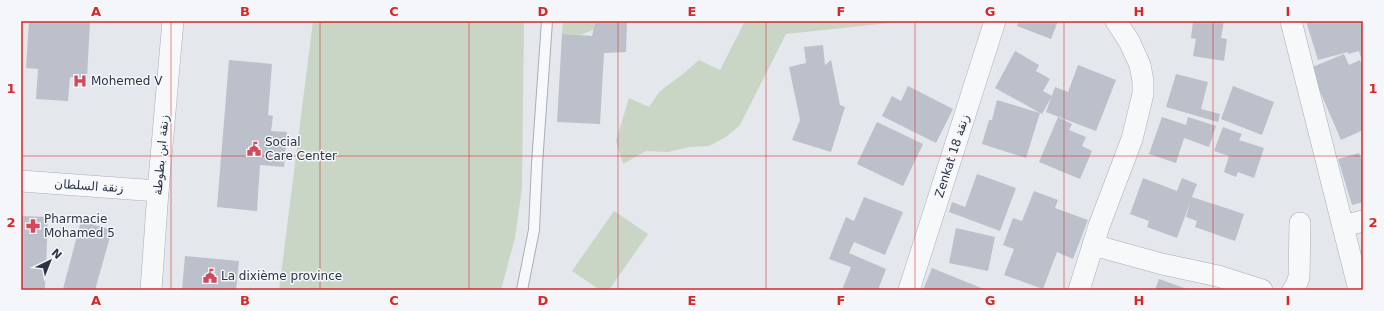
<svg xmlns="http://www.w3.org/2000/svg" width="1384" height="311" viewBox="0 0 1384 311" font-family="'DejaVu Sans','Noto Naskh Arabic',sans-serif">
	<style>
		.green { fill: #c9d6c5 }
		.building { fill: #bbc0ca }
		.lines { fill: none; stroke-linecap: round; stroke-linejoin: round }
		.lane-casing { stroke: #a9aeb7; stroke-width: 12 }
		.street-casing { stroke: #a9aeb7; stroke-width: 22 }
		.lane { stroke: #f7f8fa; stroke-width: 10 }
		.street { stroke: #f7f8fa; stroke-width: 21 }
		.grid { fill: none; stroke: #d62828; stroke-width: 1; stroke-opacity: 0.55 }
		.labels { text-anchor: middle; stroke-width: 3; stroke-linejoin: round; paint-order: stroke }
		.poi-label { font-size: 12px; fill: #2b3445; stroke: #f4f6f9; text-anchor: start }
		.street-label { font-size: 12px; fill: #2b3445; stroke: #f4f6f9 }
		.neatline { fill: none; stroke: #d62828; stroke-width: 1.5 }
		.grid-label { font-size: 13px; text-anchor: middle; font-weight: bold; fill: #d62828 }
	</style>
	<rect width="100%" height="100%" fill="#e4e7ec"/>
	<g class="green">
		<polygon points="313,21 524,21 522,188 515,238 501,290 279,290"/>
		<polygon points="563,21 627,21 627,22 595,23 593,30 580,35 562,34"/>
		<polygon points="745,21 908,21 786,34 740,125 726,137 709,146 690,147 668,152 646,151 623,164 616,141 629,98 649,107 660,91 683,74 699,60 720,70"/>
		<polygon points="614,211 648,234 609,290 600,290 572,271"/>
	</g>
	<g class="building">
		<polygon points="29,21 90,21 87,78 70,77 68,101 36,99 38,69 26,68"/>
		<polygon points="1019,21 1058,21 1051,39 1017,26"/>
		<polygon points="1193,21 1224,21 1221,38 1227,39 1224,61 1193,56 1196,39 1191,38"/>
		<polygon points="1306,21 1363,21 1363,64 1359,51 1348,54 1348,52 1318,60"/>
		<polygon points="627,22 626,52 604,53 600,124 557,122 562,34 592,36 595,23"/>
		<polygon points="823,45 825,65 831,60 840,105 845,107 831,152 792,140 800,120 789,67 806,63 804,47"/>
		<polygon points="1015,51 1039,65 1036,71 1050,79 1043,91 1052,96 1042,114 995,88"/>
		<polygon points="1344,54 1349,65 1360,60 1363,67 1363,130 1341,140 1310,68"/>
		<polygon points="229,60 272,64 268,115 273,116 271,131 287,132 284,167 260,165 257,211 217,207"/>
		<polygon points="1078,65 1116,80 1096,131 1046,112 1055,87 1068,92"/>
		<polygon points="1176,74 1208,82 1201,109 1220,114 1218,122 1166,107"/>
		<polygon points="908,86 953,109 936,143 882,116 892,96 901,101"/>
		<polygon points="1233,86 1274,102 1262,135 1221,119"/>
		<polygon points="997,100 1040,113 1026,158 982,144 989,120 992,120"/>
		<polygon points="1058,117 1072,124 1069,130 1086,137 1082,146 1092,151 1080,179 1039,162"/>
		<polygon points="1162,117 1186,125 1188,117 1216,126 1209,147 1184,138 1176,163 1149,154"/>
		<polygon points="877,122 923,144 903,186 857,164"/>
		<polygon points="1223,127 1242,134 1239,140 1264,148 1254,178 1238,172 1236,177 1224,172 1229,156 1214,151"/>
		<polygon points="1359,153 1363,164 1363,202 1352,205 1338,159"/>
		<polygon points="977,174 1016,188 1000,231 949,212 952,202 965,207"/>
		<polygon points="1143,178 1177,191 1182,178 1197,184 1192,197 1244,214 1235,241 1195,227 1197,221 1186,217 1190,203 1177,238 1147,227 1149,221 1130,214"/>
		<polygon points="1034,191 1058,200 1055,208 1088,220 1073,259 1057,252 1043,289 1004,275 1014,249 1003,245 1013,218 1022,221"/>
		<polygon points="864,197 903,212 885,255 854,242 849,253 886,269 878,290 842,290 851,267 829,259 846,217 854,221"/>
		<polygon points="21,216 48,217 45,289 21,288"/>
		<polygon points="81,221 112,230 95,290 65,290 63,289"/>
		<polygon points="956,228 995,237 988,271 949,263"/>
		<polygon points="185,256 239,261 236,290 182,290"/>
		<polygon points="932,268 986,290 923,290"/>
		<polygon points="1159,279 1190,290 1155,290"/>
	</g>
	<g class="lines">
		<defs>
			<polyline id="lane" points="522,290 534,230 537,164 547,21"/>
			<g id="street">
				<polyline points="1291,21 1359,290"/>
				<polyline points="21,181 158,191"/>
				<polyline points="1343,226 1363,221"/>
				<polyline points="1093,245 1162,264 1218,276 1262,290"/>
				<polyline points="151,290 158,191 173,21"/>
				<polyline points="909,290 995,21"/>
				<polyline points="1079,290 1099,226 1132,139 1143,94 1143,81 1140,65 1129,41 1116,21"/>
				<polyline points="1293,290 1296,286 1299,277 1300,223"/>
			</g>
		</defs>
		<use href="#lane" class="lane-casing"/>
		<use href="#street" class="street-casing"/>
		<use href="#lane" class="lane"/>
		<use href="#street" class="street"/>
	</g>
	<path class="grid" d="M171,21v269M320,21v269M469,21v269M618,21v269M766,21v269M915,21v269M1064,21v269M1213,21v269M21,156h1342"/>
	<defs>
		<symbol id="hospital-bare" viewBox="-9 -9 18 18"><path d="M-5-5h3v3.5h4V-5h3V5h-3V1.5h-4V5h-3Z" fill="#d1495b" stroke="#f4f6f9" stroke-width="2.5" paint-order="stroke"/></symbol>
		<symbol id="civic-bare" viewBox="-9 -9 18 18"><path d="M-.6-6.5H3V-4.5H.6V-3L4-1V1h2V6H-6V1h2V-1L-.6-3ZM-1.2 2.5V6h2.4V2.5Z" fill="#d1495b" stroke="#f4f6f9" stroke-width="2.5" paint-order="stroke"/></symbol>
		<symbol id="pharmacy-bare" viewBox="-9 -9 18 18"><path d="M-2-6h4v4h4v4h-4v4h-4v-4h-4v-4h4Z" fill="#d1495b" stroke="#f4f6f9" stroke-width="2.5" paint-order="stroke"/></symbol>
	</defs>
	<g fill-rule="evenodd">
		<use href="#hospital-bare" x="70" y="71" width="20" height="20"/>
		<use href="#civic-bare" x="244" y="139" width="20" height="20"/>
		<use href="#pharmacy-bare" x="23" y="216" width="20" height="20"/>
		<use href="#civic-bare" x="200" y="266" width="20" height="20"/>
	</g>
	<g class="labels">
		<g class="poi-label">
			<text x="91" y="85">Mohemed V</text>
			<text x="265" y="146">Social<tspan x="265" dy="14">Care Center</tspan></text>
			<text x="44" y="223">Pharmacie<tspan x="44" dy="14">Mohamed 5</tspan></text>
			<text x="221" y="280">La dixième province</text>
		</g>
		<g class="street-label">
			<text transform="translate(161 155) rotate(-85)" y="4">زنقة ابن بطوطة</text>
			<text transform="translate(952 156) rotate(-72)" y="4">Zenkat 18 زنقة</text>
			<text transform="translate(89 186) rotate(4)" y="4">زنقة السلطان</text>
		</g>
	</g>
	<rect width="1384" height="311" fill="none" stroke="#f4f6f9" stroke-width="44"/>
	<g transform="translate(50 261) rotate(43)" stroke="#f4f6f9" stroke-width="3" paint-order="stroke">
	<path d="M0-3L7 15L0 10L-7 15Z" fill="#2b3445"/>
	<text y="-6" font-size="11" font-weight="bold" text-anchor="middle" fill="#2b3445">N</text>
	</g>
	<rect x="22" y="22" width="1340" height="267" class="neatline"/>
	<g class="grid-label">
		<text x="96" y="16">A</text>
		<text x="245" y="16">B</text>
		<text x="394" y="16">C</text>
		<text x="543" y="16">D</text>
		<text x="692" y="16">E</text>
		<text x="841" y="16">F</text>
		<text x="990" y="16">G</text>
		<text x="1139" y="16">H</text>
		<text x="1288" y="16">I</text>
		<text x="11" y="93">1</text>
		<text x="1373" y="93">1</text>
		<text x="11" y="227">2</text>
		<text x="1373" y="227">2</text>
		<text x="96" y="305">A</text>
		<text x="245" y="305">B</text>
		<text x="394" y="305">C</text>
		<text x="543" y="305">D</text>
		<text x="692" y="305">E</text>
		<text x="841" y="305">F</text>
		<text x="990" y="305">G</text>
		<text x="1139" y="305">H</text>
		<text x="1288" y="305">I</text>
	</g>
</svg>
